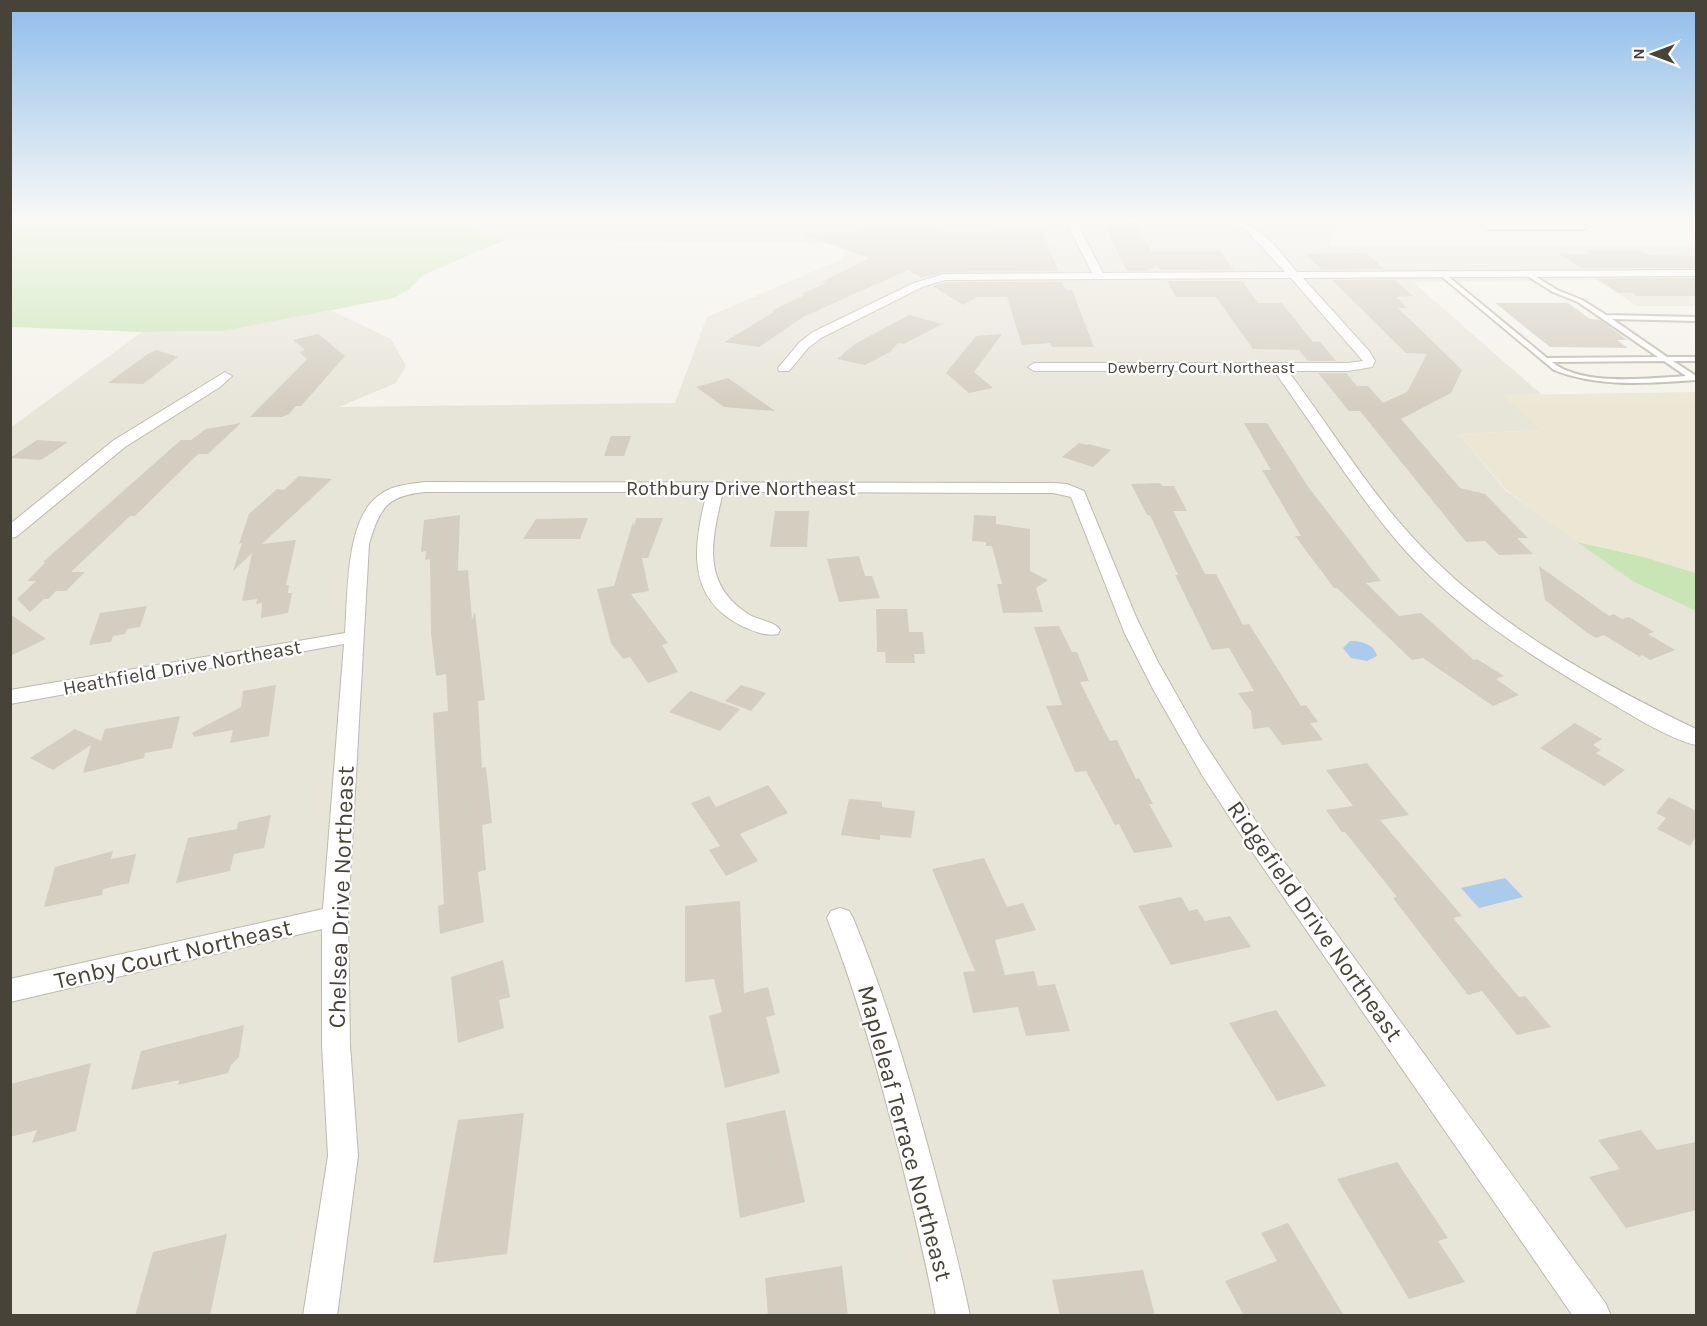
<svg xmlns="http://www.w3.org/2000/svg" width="1707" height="1326" viewBox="0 0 1707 1326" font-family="Karla,sans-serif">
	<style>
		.residential { fill: #e7e4d8 }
		.education { fill: #ece7d5 }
		.green { fill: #cae5b5 }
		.water { fill: #abcaec }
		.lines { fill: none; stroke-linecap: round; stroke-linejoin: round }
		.stream { stroke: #abcaec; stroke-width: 4.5 }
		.building { fill: #d4cec0 }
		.lane-casing { stroke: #bebaad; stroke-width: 4 }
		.street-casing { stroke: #bebaad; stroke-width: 2 }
		.lane { fill: #fff; fill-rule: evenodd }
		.street { fill: #fff; fill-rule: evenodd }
		.labels { text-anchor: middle; stroke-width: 4.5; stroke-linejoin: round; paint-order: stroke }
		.far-street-label { font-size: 16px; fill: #474338; stroke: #fff }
		.street-label { font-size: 20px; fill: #474338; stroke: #fff }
		.near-street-label { font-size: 24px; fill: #474338; stroke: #fff }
	</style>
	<rect width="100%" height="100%" fill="#f4f2ea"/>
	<polygon class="residential" points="468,221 1340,221 1329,246 1696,247 1696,306 1637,306 1597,280 1413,282 1541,394 1505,396 1541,430 1459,434 1505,490 1634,582 1696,611 1696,1315 11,1315 10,428 142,332 223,331 330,310 391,339 406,366 396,383 339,407 675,403 707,317 842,259 847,243 505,240 473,229"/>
	<polygon class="education" points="1696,392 1696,573 1644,557 1577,542 1506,490 1459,434 1540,430 1504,395"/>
	<g class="green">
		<polygon points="11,221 468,221 473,229 505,240 423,275 408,290 394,298 223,331 142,332 11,327"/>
		<polygon points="1577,542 1644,557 1696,573 1696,611 1634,582"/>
	</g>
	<g class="water">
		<path d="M1350,641c11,0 24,3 27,15l-10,5 -16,-3 -8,-10z"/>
		<polygon points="1505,878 1523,897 1479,908 1461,888"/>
	</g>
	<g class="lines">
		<polyline class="stream" points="10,224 30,221"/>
	</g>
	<g class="building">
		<polygon points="1102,221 1133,221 1151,251 1220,251 1234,270 1160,270 1157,265 1147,271 1127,271"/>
		<polygon points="862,228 944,229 945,232 996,232 994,229 1042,229 1058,271 944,272 921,278 908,270 803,317 759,347 724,342 774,312 771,311 805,295 801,294 826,283 822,282 869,258 805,235 806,232 862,232"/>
		<polygon points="1584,250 1639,250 1648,255 1696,256 1696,268 1581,268 1560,254 1590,254"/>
		<polygon points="1366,253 1384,269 1322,270 1306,254"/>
		<polygon points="1696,278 1696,296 1637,296 1633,293 1619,293 1597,279"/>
		<polygon points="1332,280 1395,280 1413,296 1396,297 1408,308 1398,308 1462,370 1451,393 1401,419 1460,488 1485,494 1528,538 1517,538 1533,554 1499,555 1485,541 1466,542 1360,411 1349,411 1318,373 1346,373 1357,386 1368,386 1383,403 1407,392 1427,354 1406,353"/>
		<polygon points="1167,281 1242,281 1258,303 1282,303 1313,342 1320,342 1336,361 1308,361 1299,350 1253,349 1216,297 1176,297"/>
		<polygon points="945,282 1062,282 1066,290 1072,290 1094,347 1052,347 1050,343 1022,345 1007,297 978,297 963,305 933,286"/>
		<polygon points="1495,303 1568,303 1590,319 1600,320 1606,324 1627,340 1617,340 1628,348 1550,347"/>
		<polygon points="909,315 942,324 904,344 898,343 890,352 865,365 837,359 855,344"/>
		<polygon points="318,334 345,356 301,406 296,406 289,414 282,417 250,417 307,359 299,352 305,350 293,340"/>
		<polygon points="1002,334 974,372 993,388 969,393 946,373 976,336"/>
		<polygon points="156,350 178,357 143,384 108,383 148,354"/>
		<polygon points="728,378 775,411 724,407 696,387"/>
		<polygon points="241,423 208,454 198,454 135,516 130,516 71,572 85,572 66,591 56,591 48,599 44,599 30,612 17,599 36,581 27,581 46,562 43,562 181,440 191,440 206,429"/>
		<polygon points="1244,423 1267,423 1309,488 1381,581 1366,583 1399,616 1421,613 1474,660 1477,659 1504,676 1496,679 1519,695 1493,706 1423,658 1412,660 1337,588 1334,588 1295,536 1301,536 1262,470 1271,470"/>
		<polygon points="611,436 631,436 624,456 604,456"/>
		<polygon points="37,440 68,442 41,460 10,458"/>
		<polygon points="1079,443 1087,445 1089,444 1111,450 1093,467 1062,457"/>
		<polygon points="299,476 332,479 262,544 296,540 286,585 289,585 288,593 292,593 288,613 261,618 262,603 256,604 257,599 242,601 252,553 233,571 242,543 239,544 249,514 277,489 284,490"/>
		<polygon points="1160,483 1162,486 1174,486 1187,511 1173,511 1205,574 1216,574 1243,625 1249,624 1301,706 1306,705 1318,722 1310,723 1323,740 1282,745 1269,727 1253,729 1251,711 1238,693 1254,691 1229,648 1212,650 1175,575 1178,575 1150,515 1147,515 1131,484"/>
		<polygon points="775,511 809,511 807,547 770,547"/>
		<polygon points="460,515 458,571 468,570 472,620 475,612 485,700 478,701 482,768 486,767 492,823 482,825 486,870 478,872 484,922 440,934 438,906 444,904 433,713 448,711 446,674 436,676 431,633 430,559 425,560 426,551 421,552 424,520"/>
		<polygon points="974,515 996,516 996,524 1030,529 1030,571 1048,580 1036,588 1043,612 1003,613 997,584 1002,584 992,546 986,546 986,542 972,541"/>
		<polygon points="588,518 580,539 523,539 536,519"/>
		<polygon points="636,518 663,518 648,558 642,558 649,591 631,594 668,643 662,645 678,672 648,683 630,657 623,659 611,643 597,589 614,586 633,522 634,527"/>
		<polygon points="859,556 865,576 872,576 880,598 839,602 827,559"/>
		<polygon points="1539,566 1609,616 1614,614 1622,619 1629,617 1654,632 1648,634 1675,650 1650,660 1642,655 1640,657 1604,635 1596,638 1586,632 1545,600"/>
		<polygon points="147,606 140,627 127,629 125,634 113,636 111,642 89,645 100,613"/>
		<polygon points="876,609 907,609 909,632 923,632 925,654 914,654 915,663 886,663 885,652 877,652"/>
		<polygon points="10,614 46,639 10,656"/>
		<polygon points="1059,626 1072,652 1077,652 1089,681 1080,682 1104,730 1110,741 1117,740 1136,779 1139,778 1153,804 1149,804 1173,847 1134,853 1119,824 1115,825 1086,771 1075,772 1046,706 1062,705 1034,627"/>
		<polygon points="276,685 269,736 230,743 233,730 194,737 192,733 241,707 243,691"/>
		<polygon points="741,685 766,693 751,711 725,701"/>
		<polygon points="690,691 740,709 720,731 669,712"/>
		<polygon points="180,716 172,748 145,753 144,758 83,773 91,745 53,770 30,758 75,729 101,741 105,729"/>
		<polygon points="1575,723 1602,739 1593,745 1601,750 1596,753 1625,770 1604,786 1540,748"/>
		<polygon points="1367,763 1409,815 1380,820 1462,916 1453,918 1519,997 1525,996 1551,1027 1517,1035 1482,991 1468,995 1393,898 1397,897 1345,832 1342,832 1326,810 1353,806 1326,770"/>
		<polygon points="768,785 788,813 740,834 758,861 726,876 709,850 720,846 691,803 709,796 716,807"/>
		<polygon points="1669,797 1696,811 1696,837 1690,846 1657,829 1666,818 1656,813"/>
		<polygon points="849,799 882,802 882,807 915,811 911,838 880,835 880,840 841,835"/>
		<polygon points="271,815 264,848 234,854 230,871 176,883 188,838 237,829 238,822"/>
		<polygon points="113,851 111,859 136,854 129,883 103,889 102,895 44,907 55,867"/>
		<polygon points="984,858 1007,907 1023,903 1036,930 995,940 1005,975 1034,971 1038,986 1055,984 1070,1031 1026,1036 1018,1007 973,1013 963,972 975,971 932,869"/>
		<polygon points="1181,897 1189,911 1197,909 1205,921 1230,916 1251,947 1171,965 1138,906"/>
		<polygon points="740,901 744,993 768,987 775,1015 766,1017 780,1073 725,1088 709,1016 722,1012 714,979 685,982 685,906"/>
		<polygon points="503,960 510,997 499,1000 504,1028 458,1043 451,977"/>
		<polygon points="1276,1010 1313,1066 1326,1086 1277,1101 1229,1023"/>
		<polygon points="244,1025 239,1057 231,1065 228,1073 178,1085 179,1080 131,1090 141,1051"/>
		<polygon points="91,1063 76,1131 32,1143 37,1130 10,1137 10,1084"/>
		<polygon points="785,1110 805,1202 740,1218 726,1123"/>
		<polygon points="524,1113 507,1254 433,1263 458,1120"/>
		<polygon points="1641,1130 1657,1150 1696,1142 1696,1210 1626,1228 1589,1177 1620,1169 1598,1140"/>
		<polygon points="1397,1162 1448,1238 1438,1241 1465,1282 1409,1299 1337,1179"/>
		<polygon points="1288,1223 1344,1316 1244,1316 1225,1281 1277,1261 1261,1233"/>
		<polygon points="227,1234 210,1316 135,1316 153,1252"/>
		<polygon points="842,1266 848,1316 768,1316 765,1278"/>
		<polygon points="1143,1270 1155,1316 1060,1316 1052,1280"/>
	</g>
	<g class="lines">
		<defs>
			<g id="lane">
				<polygon points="1478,221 1484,221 1489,225 1584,225 1587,227 1584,229 1488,229"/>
				<path d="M1528,272l29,18 25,10 24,15 90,2v4l-84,-2 55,38h29v4h-23l23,15v4c-47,3 -97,8 -142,-10l-114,-95 5,-1 102,84 111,-1 -80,-55 -25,-10 -27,-17v-2zM1664,361l22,15c-38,2 -103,11 -134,-14z"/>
			</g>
			<g id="street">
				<path d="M1066,221h10l27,52 182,-1 -39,-42 -22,-9c37,0 51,26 73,51l399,-2v6l-393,2 66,73 6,10 -3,6 -24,4h-60c43,57 80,119 129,171 77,83 180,139 279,187v16c-28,-6 -71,-34 -97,-49 -70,-41 -142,-87 -196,-148 -48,-55 -86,-118 -129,-177h-240l-6,-4 6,-4h314l15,-2 -72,-83 -346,2 -23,7 -101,51 -13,10 -19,23h-10l-1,-3 22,-26 13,-10 101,-49 30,-9 148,-1z"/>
				<polygon points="225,372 232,376 220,387 125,447 16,537 10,538 10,524 114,440"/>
				<path d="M425,482l628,1 14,1 17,7 52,126 22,45 43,76 68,103 337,463 5,12h-38l-320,-463 -51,-78 -49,-86 -28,-55 -54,-137 -18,-4 -330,-1c-11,47 -23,91 25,122 9,6 27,7 32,16l-2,4c-12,3 -25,-3 -36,-8 -58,-29 -48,-82 -35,-134h-282c-39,4 -45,16 -56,52l-21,372 2,129 8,111 -21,160h-34l25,-160 -6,-111v-116l-312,73v-23l313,-70 21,-265 -334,60v-14l335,-57c3,-38 0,-117 36,-139 12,-9 29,-10 44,-12z"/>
				<path d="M840,908l9,3 4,7c34,82 58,166 81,251 13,49 26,97 36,147h-34c-9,-50 -21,-99 -33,-148 -21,-85 -44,-168 -76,-250l4,-7z"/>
			</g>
		</defs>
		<use href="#lane" class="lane-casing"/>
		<use href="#street" class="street-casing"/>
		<use href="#lane" class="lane"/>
		<use href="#street" class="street"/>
	</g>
	<linearGradient id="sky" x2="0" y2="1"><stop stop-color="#8fbdea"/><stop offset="0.54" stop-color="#faf9f6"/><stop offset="1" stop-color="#faf9f6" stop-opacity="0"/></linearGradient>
	<rect width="1707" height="407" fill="url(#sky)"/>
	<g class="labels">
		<g class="far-street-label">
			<text x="1201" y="373">Dewberry Court Northeast</text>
		</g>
		<g class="street-label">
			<text x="741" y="495">Rothbury Drive Northeast</text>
			<text transform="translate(182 667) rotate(-10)" y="7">Heathfield Drive Northeast</text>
		</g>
		<g class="near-street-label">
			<text transform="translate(341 897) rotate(-88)" y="8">Chelsea Drive Northeast</text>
			<text transform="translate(1315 921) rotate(55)" y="8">Ridgefield Drive Northeast</text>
			<text transform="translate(173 954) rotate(-13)" y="8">Tenby Court Northeast</text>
			<text transform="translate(905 1133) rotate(75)" y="8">Mapleleaf Terrace Northeast</text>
		</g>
	</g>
	<rect width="1707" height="1326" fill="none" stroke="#474338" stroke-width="24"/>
	<g transform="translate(1653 54) rotate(270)" stroke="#ffffff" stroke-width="4.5" paint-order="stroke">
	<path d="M0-4.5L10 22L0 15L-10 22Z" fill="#474338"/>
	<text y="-9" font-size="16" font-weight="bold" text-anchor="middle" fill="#474338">N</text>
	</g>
</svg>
